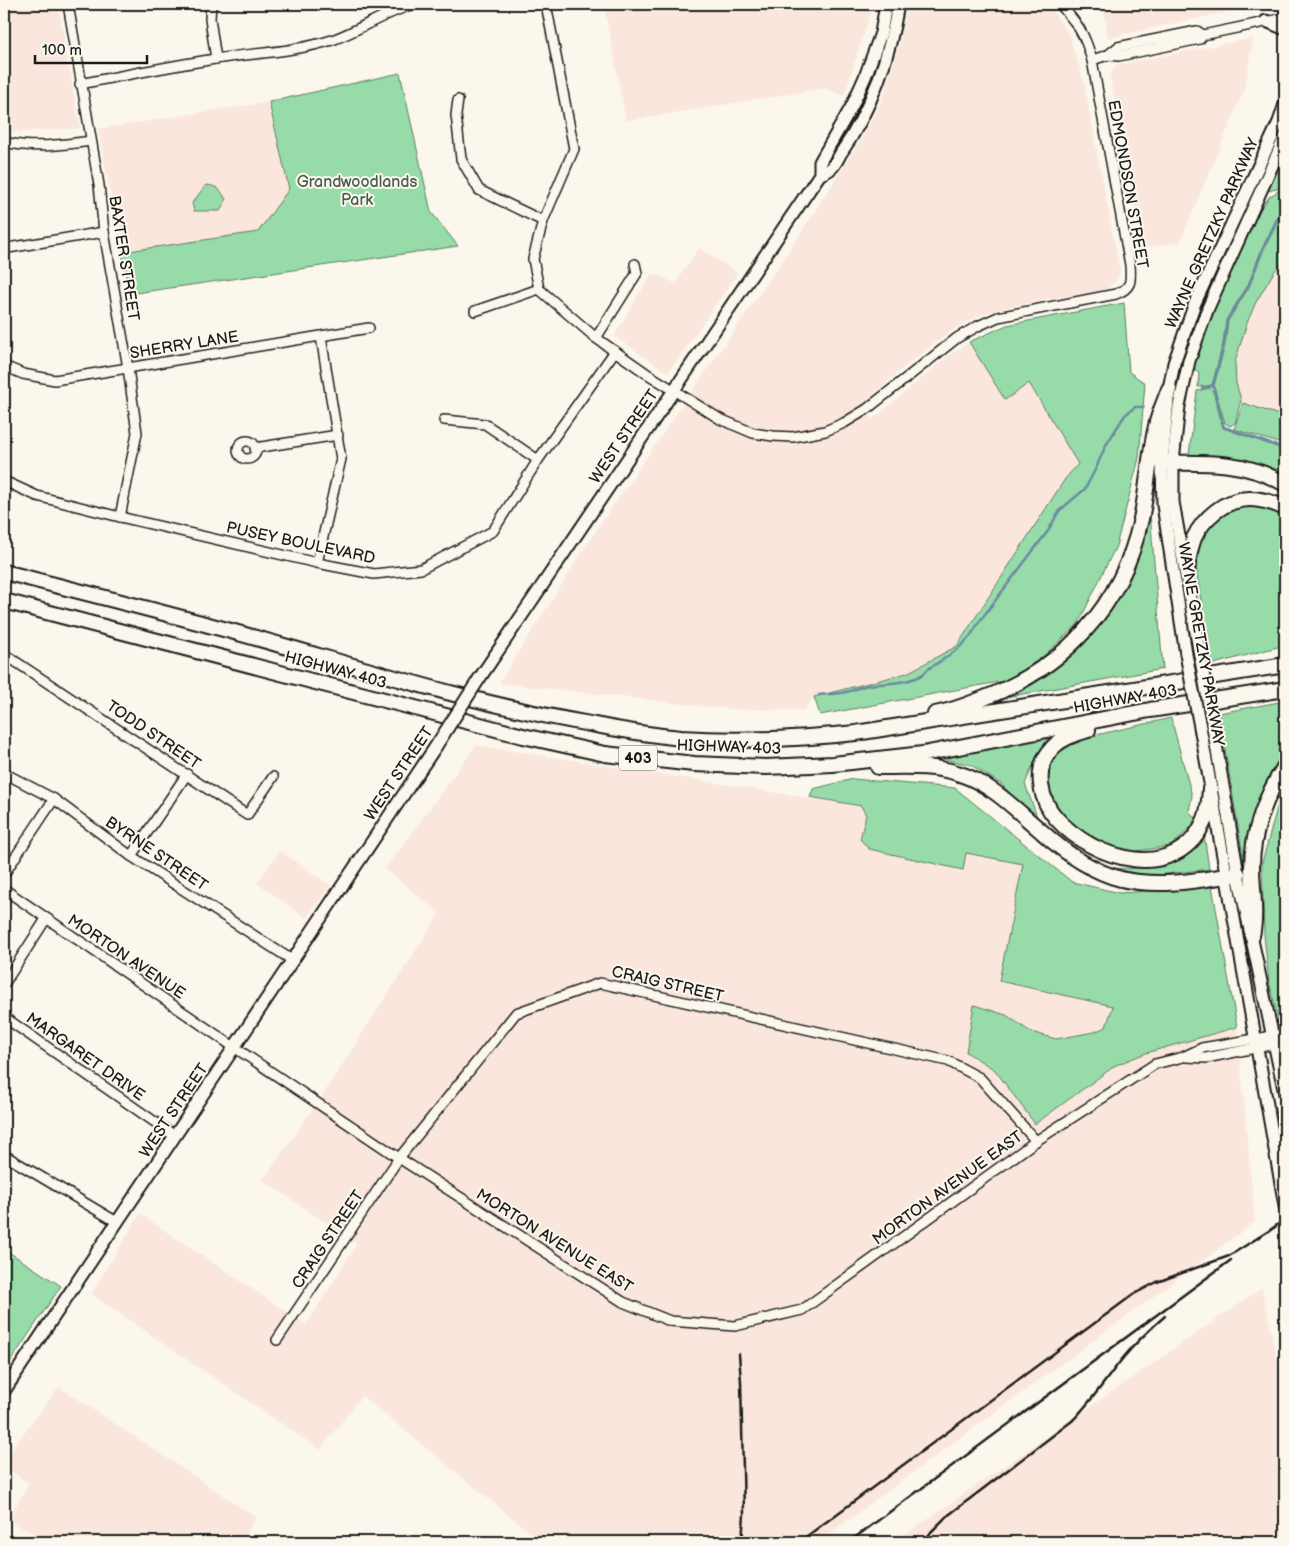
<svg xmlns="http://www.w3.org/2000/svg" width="1289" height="1546" viewBox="0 0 1289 1546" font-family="'Balsamiq Sans',sans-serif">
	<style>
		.built { fill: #fbe6dd }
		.green { fill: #97dca8; stroke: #5a7c62 }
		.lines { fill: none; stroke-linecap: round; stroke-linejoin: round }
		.stream { stroke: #6b8aa3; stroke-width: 2.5 }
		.minor-casing { stroke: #1c1c1c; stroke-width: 12 }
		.major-casing { stroke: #1c1c1c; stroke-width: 15 }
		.highway-casing { stroke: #1c1c1c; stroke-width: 18 }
		.minor { stroke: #fbf7ec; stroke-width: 9 }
		.major { stroke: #fbf7ec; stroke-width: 11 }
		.highway { stroke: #fbf7ec; stroke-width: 14 }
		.rail { stroke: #1c1c1c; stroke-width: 2.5 }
		.major-bridge-casing { stroke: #1c1c1c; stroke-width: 15; stroke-linecap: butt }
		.major-bridge { stroke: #fbf7ec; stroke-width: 11 }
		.labels { text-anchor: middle; stroke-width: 4; stroke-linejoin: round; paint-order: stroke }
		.shield { fill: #fbf7ec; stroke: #5f5e5a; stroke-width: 1 }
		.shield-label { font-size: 15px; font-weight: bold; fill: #1c1c1c }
		.park-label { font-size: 16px; fill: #475f4d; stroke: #fbf7ec }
		.street-label { font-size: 16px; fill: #1c1c1c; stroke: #fbf7ec }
	</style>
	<rect width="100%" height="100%" fill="#fbf7ec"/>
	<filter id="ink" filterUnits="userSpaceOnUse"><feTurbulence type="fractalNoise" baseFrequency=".02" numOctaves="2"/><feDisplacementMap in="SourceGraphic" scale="10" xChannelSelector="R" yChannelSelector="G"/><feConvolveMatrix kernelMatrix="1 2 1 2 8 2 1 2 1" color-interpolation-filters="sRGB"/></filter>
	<g filter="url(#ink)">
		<g class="built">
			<polygon points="4,4 58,4 80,128 4,133"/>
			<polygon points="604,4 873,4 844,96 825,88 626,121"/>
			<polygon points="907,4 1047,4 1069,34 1084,83 1120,271 1117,280 1107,289 994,310 969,321 948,333 902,369 860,407 873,419 949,355 969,342 1005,400 1029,383 1078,464 1065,479 957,646 907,673 815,697 804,710 727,709 499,683 593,535 787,254 865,133 882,100 899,45"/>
			<polygon points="1103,4 1262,4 1108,38"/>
			<polygon points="1253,38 1245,88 1180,242 1143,248 1110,75 1116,65"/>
			<polygon points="269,102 289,189 258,232 122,252 98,129"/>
			<polygon points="699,248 738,273 668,373 614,336 652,273 675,283"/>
			<polygon points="1277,248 1285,250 1285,421 1223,400 1238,344"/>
			<polygon points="476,745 861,806 866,815 860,839 963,870 966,853 1023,864 999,981 1113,1006 1106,1027 1094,1032 1056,1039 1031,1032 1006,1015 966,1052 995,1070 1035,1124 1116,1065 1146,1053 1237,1027 1255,1222 818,1542 542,1542 362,1396 320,1450 91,1294 140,1214 306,1325 357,1244 263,1180 322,1096 440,913 385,869"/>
			<polygon points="280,851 331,886 306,918 257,883"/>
			<polygon points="1262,1288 1285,1398 1285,1542 894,1542"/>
			<polygon points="59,1387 256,1517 242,1542 48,1542 7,1520 29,1484 4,1466 4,1459"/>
		</g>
		<g class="green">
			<polygon points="400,73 431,212 458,246 129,294 122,252 258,232 289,189 269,102"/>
			<polygon points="1285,156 1285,187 1268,191 1268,189"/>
			<path d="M206,185c12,1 15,5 20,15l-6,11h-26l-2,-8z"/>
			<polygon points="1285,190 1285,201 1262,249 1248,285 1226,320 1223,343 1212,385 1198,387 1199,372 1193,368 1212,309 1253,219 1269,197 1278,191"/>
			<polygon points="1285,208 1285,260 1274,272 1256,302 1247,323 1235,362 1236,383 1241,400 1235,423 1230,426 1225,423 1214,386 1225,345 1228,321 1249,287 1264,249"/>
			<polygon points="1124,303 1129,372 1145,383 1139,458 1116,546 1078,624 1020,678 820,715 814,697 907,673 957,646 1065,479 1078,464 1029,383 1005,400 969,342 1007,325"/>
			<polygon points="1210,388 1213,391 1223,428 1285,450 1285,477 1193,459 1189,455 1197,391"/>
			<polygon points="1243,403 1285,417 1285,445 1234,429"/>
			<polygon points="1149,502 1163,669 1001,698 1111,602 1137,559"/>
			<polygon points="1241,505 1272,508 1285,517 1285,645 1210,665 1195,560 1199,540 1220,514"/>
			<polygon points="1285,701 1285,756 1281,761 1246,874 1219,713"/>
			<polygon points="1171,718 1192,796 1189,811 1195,818 1192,826 1171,846 1136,851 1105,844 1069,823 1049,800 1045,777 1055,755 1083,738"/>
			<polygon points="1049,737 1034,763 1025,784 1039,822 1001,784 971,765 926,755"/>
			<polygon points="853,779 955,788 1072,882 1120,893 1212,886 1237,1027 1146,1053 1116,1065 1035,1124 995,1070 966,1052 974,1005 1006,1015 1031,1032 1056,1039 1094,1032 1106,1027 1113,1006 999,981 1023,864 966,853 963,870 869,849 860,839 866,815 861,806 810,797 813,789"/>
			<polygon points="1285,789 1285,1024 1278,1019 1269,981 1264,935 1262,863 1280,797"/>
			<path d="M1204,834l5,35 -61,7 -36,-8c26,1 55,1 76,-16 6,-5 11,-12 16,-18z"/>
			<polygon points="4,1249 61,1286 4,1371"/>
		</g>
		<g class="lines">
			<g class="stream">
				<polyline points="1285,204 1263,248 1248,287 1227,320 1224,343 1213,386 1224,427 1285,449"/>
				<polyline points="1202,388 1213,386"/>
				<path d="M819,695c10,-1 21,-1 31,-4 6,-2 12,-5 19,-6 16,-2 49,-1 59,-16 22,-14 38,-22 51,-47l69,-91 11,-20 26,-22 11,-21 10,-23 19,-30 10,-8h9"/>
			</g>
			<defs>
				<g id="minor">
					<polyline points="68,4 99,185 104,232 128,368 137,433 120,517"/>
					<polyline points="211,4 210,19 216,59"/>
					<path d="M546,4l28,145 -31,72 -10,38 6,30 57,49 50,35 74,46 33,14 20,3 20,1 32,-6 19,-8 23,-14 90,-71 21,-12 20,-9 118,-23c16,-6 15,-13 14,-29l-38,-205c-8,-28 -14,-35 -32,-56"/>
					<polyline points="1108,55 1118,47 1197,31 1203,35"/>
					<polyline points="1092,60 1108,55 1119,56 1200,39 1203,35 1280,19 1285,15"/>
					<path d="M80,84c45,-9 90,-18 135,-25 39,-6 80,-7 117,-19 29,-10 54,-29 84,-36"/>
					<polyline points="458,100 456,115 461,159 479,190 543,221"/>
					<path d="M4,142c29,7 57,3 87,-1"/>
					<polyline points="8,248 104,232"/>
					<polyline points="475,311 539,289"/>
					<polyline points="596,338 637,273 635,264"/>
					<polyline points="4,366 23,374 55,380 369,328"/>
					<polyline points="444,420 485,424 538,460"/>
					<circle cx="247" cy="450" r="9"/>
					<polyline points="255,448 338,435"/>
					<polyline points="4,481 37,496 120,517 317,563 374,574 421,569 493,531 538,460 615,351"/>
					<polyline points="317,563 341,459 321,337"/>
					<polyline points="4,654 247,815 273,777"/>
					<polyline points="4,773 54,799 131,856 292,960"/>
					<polyline points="131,856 187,774"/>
					<polyline points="4,874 54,799"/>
					<polyline points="4,889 234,1047 399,1158 623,1302 670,1321 735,1326 802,1310 1036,1141 1155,1064 1183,1057 1202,1048 1285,1034"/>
					<polyline points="4,984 46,919"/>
					<polyline points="4,1017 175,1136"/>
					<polyline points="1186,1057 1206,1058 1285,1042"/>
					<polyline points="4,1155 117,1222"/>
					<polyline points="277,1340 399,1158 516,1013 600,983 948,1061 980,1078 1036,1141"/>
				</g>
				<g id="major">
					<polyline points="1266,21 1285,29"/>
					<path d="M820,174c3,-1 8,-3 10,-5 5,-3 8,-11 11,-16 30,-43 49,-97 57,-149"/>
					<polyline points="1186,654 1163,505 1162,463 1169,389 1174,363 1195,303 1279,122 1285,104"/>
					<polyline points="1200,655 1173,502 1173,462 1179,406 1189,361 1208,308 1285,137"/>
					<polyline points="479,679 820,174 820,162 852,106 865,77 881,33 886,4"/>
					<polyline points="1201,732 1285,1206"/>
					<polyline points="1214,733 1238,874 1285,1094"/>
					<polyline points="4,1391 436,746"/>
				</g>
				<g id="highway">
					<path d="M1162,463c45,-1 84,-2 123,21"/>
					<path d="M4,572c93,24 187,47 280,74 101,29 202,60 306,78 30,6 61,11 91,14 59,4 117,1 175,-5l429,-68"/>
					<path d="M1187,572c1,-11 3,-23 7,-34 5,-11 13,-20 22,-27 22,-17 45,-14 69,-3"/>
					<polyline points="4,601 523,736 605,754 694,764 766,767 833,764 923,754 1150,710 1285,689"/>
					<path d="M935,714c16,-3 32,-9 47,-15 82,-31 140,-92 159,-180 7,-32 8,-66 16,-97 3,-11 8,-22 12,-33"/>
					<path d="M1088,730c-14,4 -30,9 -39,22 -15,20 -8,49 7,66 38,43 122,67 149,1 4,-10 4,-20 5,-30"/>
					<path d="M878,767c26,0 55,-2 79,6 34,10 58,36 84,58 23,21 49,40 80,48 38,9 79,1 117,-5"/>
					<path d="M1252,936c5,-23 0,-46 0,-69 0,-35 14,-72 33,-101"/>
				</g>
			</defs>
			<use href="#minor" class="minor-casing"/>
			<use href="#major" class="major-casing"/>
			<use href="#highway" class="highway-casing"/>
			<use href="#minor" class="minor"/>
			<use href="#major" class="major"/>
			<use href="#highway" class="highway"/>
			<g class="rail">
				<polyline points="1269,1231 1285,1219"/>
				<polyline points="739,1354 741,1382 744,1514 742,1542"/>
				<polyline points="799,1542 1134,1294 1157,1282 1229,1256 1275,1227"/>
				<polyline points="849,1542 1231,1260"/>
				<path d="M924,1542l7,-10 15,-15 126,-96c19,-19 34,-42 51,-63 13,-16 27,-29 42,-42"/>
			</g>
			<defs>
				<g id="major-bridge">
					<polyline points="1186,654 1201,732"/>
					<polyline points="1200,655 1214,733"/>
					<polyline points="436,746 479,679"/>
				</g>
			</defs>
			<use href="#major-bridge" class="major-bridge-casing"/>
			<use href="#major-bridge" class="major-bridge"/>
		</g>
	</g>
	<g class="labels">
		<rect class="shield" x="619" y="745.5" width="38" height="25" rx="4"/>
		<g class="shield-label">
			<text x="638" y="763">403</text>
		</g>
		<g class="park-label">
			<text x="357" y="187">Grandwoodlands<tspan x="357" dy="18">Park</tspan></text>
		</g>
		<g class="street-label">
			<text transform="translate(1129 184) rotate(80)" y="6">EDMONDSON STREET</text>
			<text transform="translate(1211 233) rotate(-66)" y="6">WAYNE GRETZKY PARKWAY</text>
			<text transform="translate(125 258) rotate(81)" y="6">BAXTER STREET</text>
			<text transform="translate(184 344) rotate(-9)" y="6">SHERRY LANE</text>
			<text transform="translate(623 436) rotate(-56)" y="6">WEST STREET</text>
			<text transform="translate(301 542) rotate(12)" y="6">PUSEY BOULEVARD</text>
			<text transform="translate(1202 644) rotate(80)" y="6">WAYNE GRETZKY PARKWAY</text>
			<text transform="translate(336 669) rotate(15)" y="6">HIGHWAY 403</text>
			<text transform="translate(1125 698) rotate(-10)" y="6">HIGHWAY 403</text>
			<text transform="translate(154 734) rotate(34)" y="6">TODD STREET</text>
			<text transform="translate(729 746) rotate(2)" y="6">HIGHWAY 403</text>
			<text transform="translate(398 773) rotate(-56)" y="6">WEST STREET</text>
			<text transform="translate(157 853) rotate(34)" y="6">BYRNE STREET</text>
			<text transform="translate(127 956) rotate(34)" y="6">MORTON AVENUE</text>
			<text transform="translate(668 983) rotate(13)" y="6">CRAIG STREET</text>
			<text transform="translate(86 1056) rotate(35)" y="6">MARGARET DRIVE</text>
			<text transform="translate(173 1110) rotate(-56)" y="6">WEST STREET</text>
			<text transform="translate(947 1187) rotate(-36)" y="6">MORTON AVENUE EAST</text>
			<text transform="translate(327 1239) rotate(-56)" y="6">CRAIG STREET</text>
			<text transform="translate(555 1240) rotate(32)" y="6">MORTON AVENUE EAST</text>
		</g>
	</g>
	<rect width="1289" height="1546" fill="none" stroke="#fbf7ec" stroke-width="20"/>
	<rect x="10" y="10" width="1269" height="1526" fill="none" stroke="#1c1c1c" stroke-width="2" filter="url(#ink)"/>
	<path d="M35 55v8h112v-8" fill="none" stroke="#1c1c1c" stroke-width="2.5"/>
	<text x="42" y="55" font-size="15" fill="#1c1c1c" stroke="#fbf7ec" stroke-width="4" paint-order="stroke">100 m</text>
</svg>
